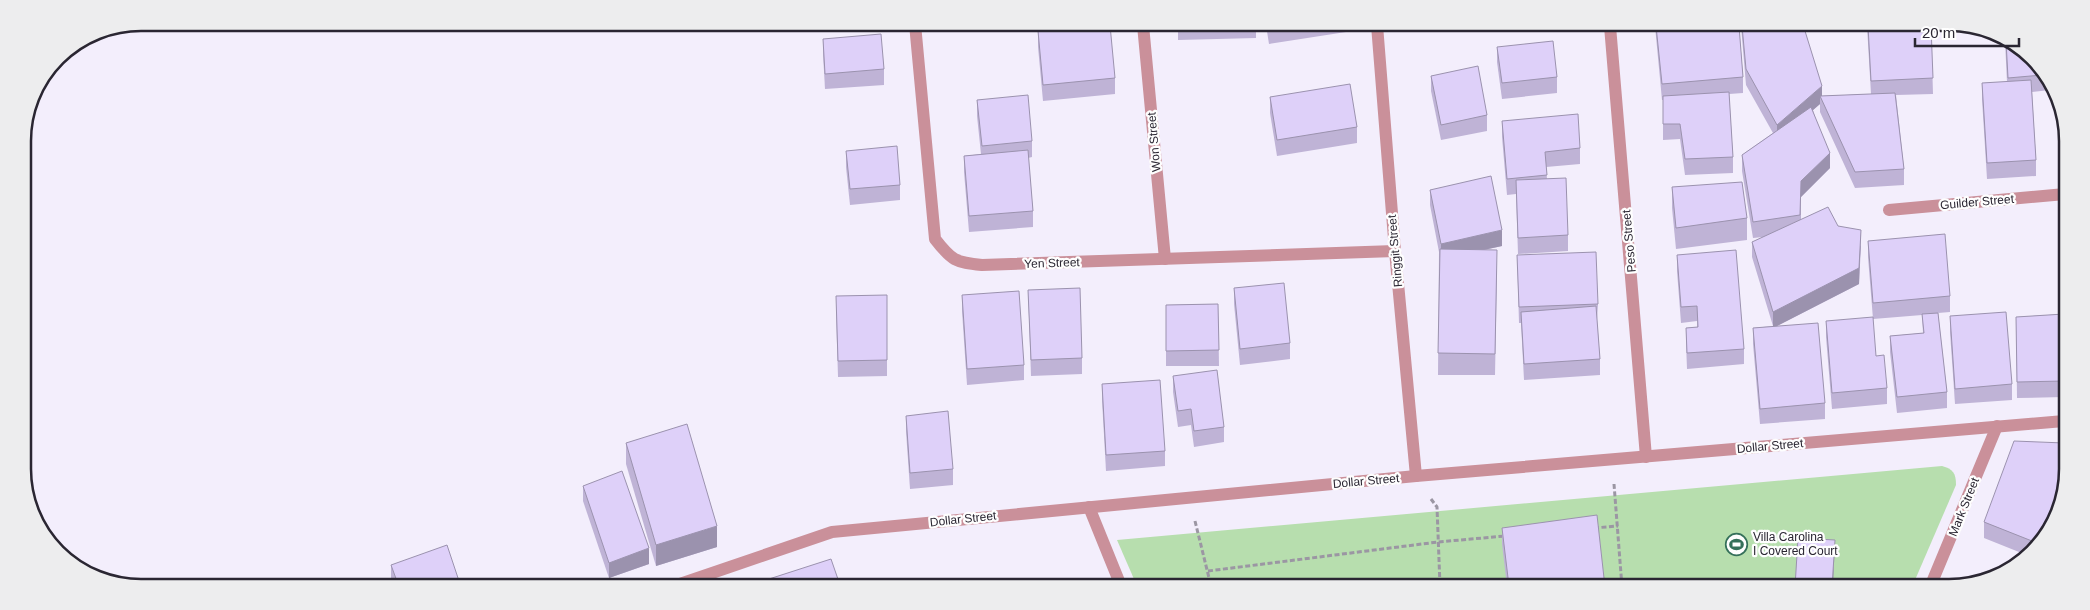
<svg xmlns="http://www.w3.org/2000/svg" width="2090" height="610" viewBox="0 0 2090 610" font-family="Helvetica,sans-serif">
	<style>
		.green { fill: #b7deae }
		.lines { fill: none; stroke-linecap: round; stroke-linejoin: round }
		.path { stroke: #9b96a3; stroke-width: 3; stroke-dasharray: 5 2.5; stroke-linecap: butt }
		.minor { stroke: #ca909a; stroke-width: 12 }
		.wall { fill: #bfb3d6 }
		.shaded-wall { fill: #9b92ae }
		.building { fill: #ded0f9; stroke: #9b92ae }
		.labels { text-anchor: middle; stroke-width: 4.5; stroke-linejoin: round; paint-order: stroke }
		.street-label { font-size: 12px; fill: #2a2632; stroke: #fefefe }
		.poi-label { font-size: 12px; fill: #2a2632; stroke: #fefefe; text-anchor: start }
		.rim { fill: none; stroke: #2a2632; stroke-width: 2.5 }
	</style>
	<rect width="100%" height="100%" fill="#f3eefc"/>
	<path class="green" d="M1942,466c11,3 14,7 14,19l-44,102 -775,-1 -20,-46z"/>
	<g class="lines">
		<g class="path">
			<polyline points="1614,484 1622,587"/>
			<polyline points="1431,499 1437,507 1440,586"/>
			<polyline points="1195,521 1211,586"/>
			<polyline points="1594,528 1618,526"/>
			<polyline points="1208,571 1438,542 1505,536"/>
		</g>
		<g class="minor">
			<path d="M915,24l20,215c17,22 20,23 47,26l413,-14"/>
			<polyline points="1143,25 1165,259"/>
			<polyline points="1377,25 1395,251 1416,476"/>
			<polyline points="1610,26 1646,457"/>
			<polyline points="1889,210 2065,194"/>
			<polyline points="1089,507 1121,586"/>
			<polyline points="677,585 832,532 1416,476 2064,421"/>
			<polyline points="1930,587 1997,426"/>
		</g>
	</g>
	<g class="wall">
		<polygon points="1039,24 1088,25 1088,26 1115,78 1115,94 1043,101 1038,47 1038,31 1040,31"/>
		<polygon points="1178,25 1256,25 1256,38 1178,40"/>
		<polygon points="1266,25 1346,25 1346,32 1269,44"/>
		<polygon points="1655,26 1739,26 1743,77 1743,93 1729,94 1733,157 1733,173 1685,175 1680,139 1663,140 1663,100 1662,100"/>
		<polygon points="1741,26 1805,26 1805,31 1822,96 1871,94 1867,26 1931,26 1933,94 1896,95 1904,169 1904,185 1855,188 1820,112 1820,104 1813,110 1830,168 1801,197 1801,220 1838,226 1861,246 1859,284 1777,326 1825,403 1825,419 1760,424 1753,344 1753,328 1773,326 1752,257 1752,242 1763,237 1753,238 1742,171 1742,155 1773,133 1746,85"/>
		<polygon points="823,39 884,69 884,85 825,89 823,54"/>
		<polygon points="2005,41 2033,57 2050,90 2032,92 2036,160 2036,176 1987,179 1982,99 1982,83 2007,82"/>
		<polygon points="1497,47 1557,77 1557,93 1502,99 1497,62"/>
		<polygon points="1431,76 1487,115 1487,131 1441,140 1431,91"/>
		<polygon points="1270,97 1357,127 1357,143 1277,156 1270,113"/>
		<polygon points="977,100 1032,141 1032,157 1028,158 1033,211 1033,227 969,232 964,172 964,156 981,154 977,116"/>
		<polygon points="1502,121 1580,148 1580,164 1546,167 1547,179 1568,235 1568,251 1518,254 1516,194 1507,195 1502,137"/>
		<polygon points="846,151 900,185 900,200 850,205 846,167"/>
		<polygon points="1672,187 1747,218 1747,240 1676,249 1672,208"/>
		<polygon points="1430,190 1502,246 1484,250 1497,271 1495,375 1438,375 1439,252 1430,205"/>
		<polygon points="1868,241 1950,296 1950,312 1938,313 1947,392 1947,408 1897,413 1890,352 1890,336 1923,333 1922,315 1873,319 1868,257"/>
		<polygon points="1517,255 1598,304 1597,320 1600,359 1600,375 1524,380 1521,323 1519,323"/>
		<polygon points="1677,255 1744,349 1744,364 1687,369 1686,343 1686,328 1697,327 1697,321 1681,323 1677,271"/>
		<polygon points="1234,288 1290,343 1290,359 1240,365 1234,304"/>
		<polygon points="1028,290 1082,358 1082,374 1031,376"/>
		<polygon points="887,295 887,376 838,377 836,312"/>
		<polygon points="962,295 1024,365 1024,380 967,385 962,311"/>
		<polygon points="1218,304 1219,366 1166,366 1166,305"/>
		<polygon points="2064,314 2064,397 2017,398 2016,317"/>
		<polygon points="1950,316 2012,384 2012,400 1955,404 1950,332"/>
		<polygon points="1826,321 1876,356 1887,388 1887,404 1832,409 1826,337"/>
		<polygon points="1173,376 1224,427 1224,442 1194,447 1191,425 1178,427 1173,392"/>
		<polygon points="1102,384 1165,451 1165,466 1106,471 1102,400"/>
		<polygon points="906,416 953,469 953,485 910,489 906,431"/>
		<polygon points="626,443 717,547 656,566 626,464"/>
		<polygon points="583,486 649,564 609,578 583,501"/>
		<polygon points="2064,500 2029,556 1984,538 1984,522"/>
		<polygon points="1502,528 1605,587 1507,586 1502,544"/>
		<polygon points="391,565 460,584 392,584 391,581"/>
	</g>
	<g class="shaded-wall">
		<polygon points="1822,86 1822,100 1820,96 1820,104 1777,141 1777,125"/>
		<polygon points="1830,153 1830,168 1801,197 1800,231 1801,181"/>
		<polygon points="1502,230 1502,246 1441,259 1441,244"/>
		<polygon points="1861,230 1859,284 1773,328 1773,312"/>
		<polygon points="717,526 717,547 656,566 656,545"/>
		<polygon points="1835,540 1833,587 1832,587"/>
		<polygon points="649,548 649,564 609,578 609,563"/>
	</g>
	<g class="building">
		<polygon points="1103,25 1110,25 1115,78 1043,85 1038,31"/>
		<polygon points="1269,25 1289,25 1269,28"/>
		<polygon points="1656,26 1739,26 1743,77 1662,84"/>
		<polygon points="1742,26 1805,26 1805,31 1822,86 1777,125 1746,69"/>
		<polygon points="1868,26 1931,26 1933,78 1871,81"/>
		<polygon points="881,34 884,69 825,74 823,39"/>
		<polygon points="1553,41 1557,77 1502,83 1497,47"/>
		<polygon points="2006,41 2033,57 2042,75 2008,78"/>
		<polygon points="1478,66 1487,115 1441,125 1431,76"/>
		<polygon points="2031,80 2036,160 1987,163 1982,83"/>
		<polygon points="1350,84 1357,127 1277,140 1270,97"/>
		<polygon points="1729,92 1733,157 1685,159 1680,124 1663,124 1663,96"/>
		<polygon points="1895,93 1904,169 1855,172 1820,96"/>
		<polygon points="1028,95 1032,141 982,146 977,100"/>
		<polygon points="1811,107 1830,153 1801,181 1800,215 1753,222 1742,155"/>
		<polygon points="1578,114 1580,148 1545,152 1547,175 1507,179 1502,121"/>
		<polygon points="897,146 900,185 850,189 846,151"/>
		<polygon points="1028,150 1033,211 969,216 964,156"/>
		<polygon points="1491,176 1502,230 1441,244 1430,190"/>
		<polygon points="1566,178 1568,235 1518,238 1516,180"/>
		<polygon points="1742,182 1747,218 1676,228 1672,187"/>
		<polygon points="1828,207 1838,226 1861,230 1859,268 1773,312 1752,242"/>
		<polygon points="1945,234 1950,296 1873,303 1868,241"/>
		<polygon points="1440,249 1497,250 1495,354 1438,353"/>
		<polygon points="1736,250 1744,349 1687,353 1686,328 1698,327 1697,306 1681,307 1677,255"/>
		<polygon points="1596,252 1598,304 1519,307 1517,255"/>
		<polygon points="1284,283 1290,343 1240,349 1234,288"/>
		<polygon points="1080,288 1082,358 1031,360 1028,290"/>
		<polygon points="1019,291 1024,365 967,369 962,295"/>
		<polygon points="887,295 887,360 838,361 836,296"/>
		<polygon points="1218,304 1219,350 1166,351 1166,305"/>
		<polygon points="1596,306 1600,359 1524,364 1521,312"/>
		<polygon points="2006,312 2012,384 1955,389 1950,316"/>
		<polygon points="1938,313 1947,392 1897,397 1890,336 1924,333 1922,314"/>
		<polygon points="2064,314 2064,381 2017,382 2016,317"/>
		<polygon points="1873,317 1876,356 1884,355 1887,388 1832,393 1826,321"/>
		<polygon points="1818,323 1825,403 1760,409 1753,328"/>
		<polygon points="1217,370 1224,427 1194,431 1191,409 1178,411 1173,376"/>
		<polygon points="1160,380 1165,451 1106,455 1102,384"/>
		<polygon points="948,411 953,469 910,473 906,416"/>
		<polygon points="687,424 717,526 656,545 626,443"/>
		<polygon points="2014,441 2064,443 2064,500 2037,543 1984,522"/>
		<polygon points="622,471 649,548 609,563 583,486"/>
		<polygon points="1597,515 1605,587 1509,586 1502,528"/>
		<polygon points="1798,538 1835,540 1832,587 1795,587"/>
		<polygon points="447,545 460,584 398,584 391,565"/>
		<polygon points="831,559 840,585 771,585 769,579"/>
		<polygon points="1972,581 1976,583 1970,584"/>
	</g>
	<defs>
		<symbol id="stadium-ring" viewBox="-11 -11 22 22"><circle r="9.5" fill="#fefefe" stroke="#35705a" stroke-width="1.5"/><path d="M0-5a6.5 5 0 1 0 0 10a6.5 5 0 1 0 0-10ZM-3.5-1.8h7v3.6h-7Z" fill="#35705a"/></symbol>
	</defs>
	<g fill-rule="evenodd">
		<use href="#stadium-ring" x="1724" y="532" width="25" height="25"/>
	</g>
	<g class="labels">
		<g class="street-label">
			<text transform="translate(1154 142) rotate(-95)" y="4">Won Street</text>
			<text transform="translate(1977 202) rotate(-5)" y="4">Guilder Street</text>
			<text transform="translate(1629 241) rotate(-95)" y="4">Peso Street</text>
			<text transform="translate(1395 251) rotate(-95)" y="4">Ringgit Street</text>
			<text transform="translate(1052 263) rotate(-2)" y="4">Yen Street</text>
			<text transform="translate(1770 446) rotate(-5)" y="4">Dollar Street</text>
			<text transform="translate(1366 481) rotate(-5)" y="4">Dollar Street</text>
			<text transform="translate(1964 507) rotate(-68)" y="4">Mark Street</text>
			<text transform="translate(963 519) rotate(-6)" y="4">Dollar Street</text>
		</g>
		<g class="poi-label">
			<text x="1753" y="541">Villa Carolina<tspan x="1753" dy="14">I Covered Court</tspan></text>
		</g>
	</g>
	<path d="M0 0H2090V610H0ZM141 31H1949A110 110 0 0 1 2059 141V469A110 110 0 0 1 1949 579H141A110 110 0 0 1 31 469V141A110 110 0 0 1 141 31Z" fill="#ededee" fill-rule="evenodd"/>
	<path class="rim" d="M141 31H1949A110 110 0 0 1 2059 141V469A110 110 0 0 1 1949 579H141A110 110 0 0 1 31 469V141A110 110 0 0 1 141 31Z"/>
	<path d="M1915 38v8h104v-8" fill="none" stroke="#2a2632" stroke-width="2.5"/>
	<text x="1922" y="38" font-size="15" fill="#2a2632" stroke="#fefefe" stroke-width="4" paint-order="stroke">20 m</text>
</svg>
